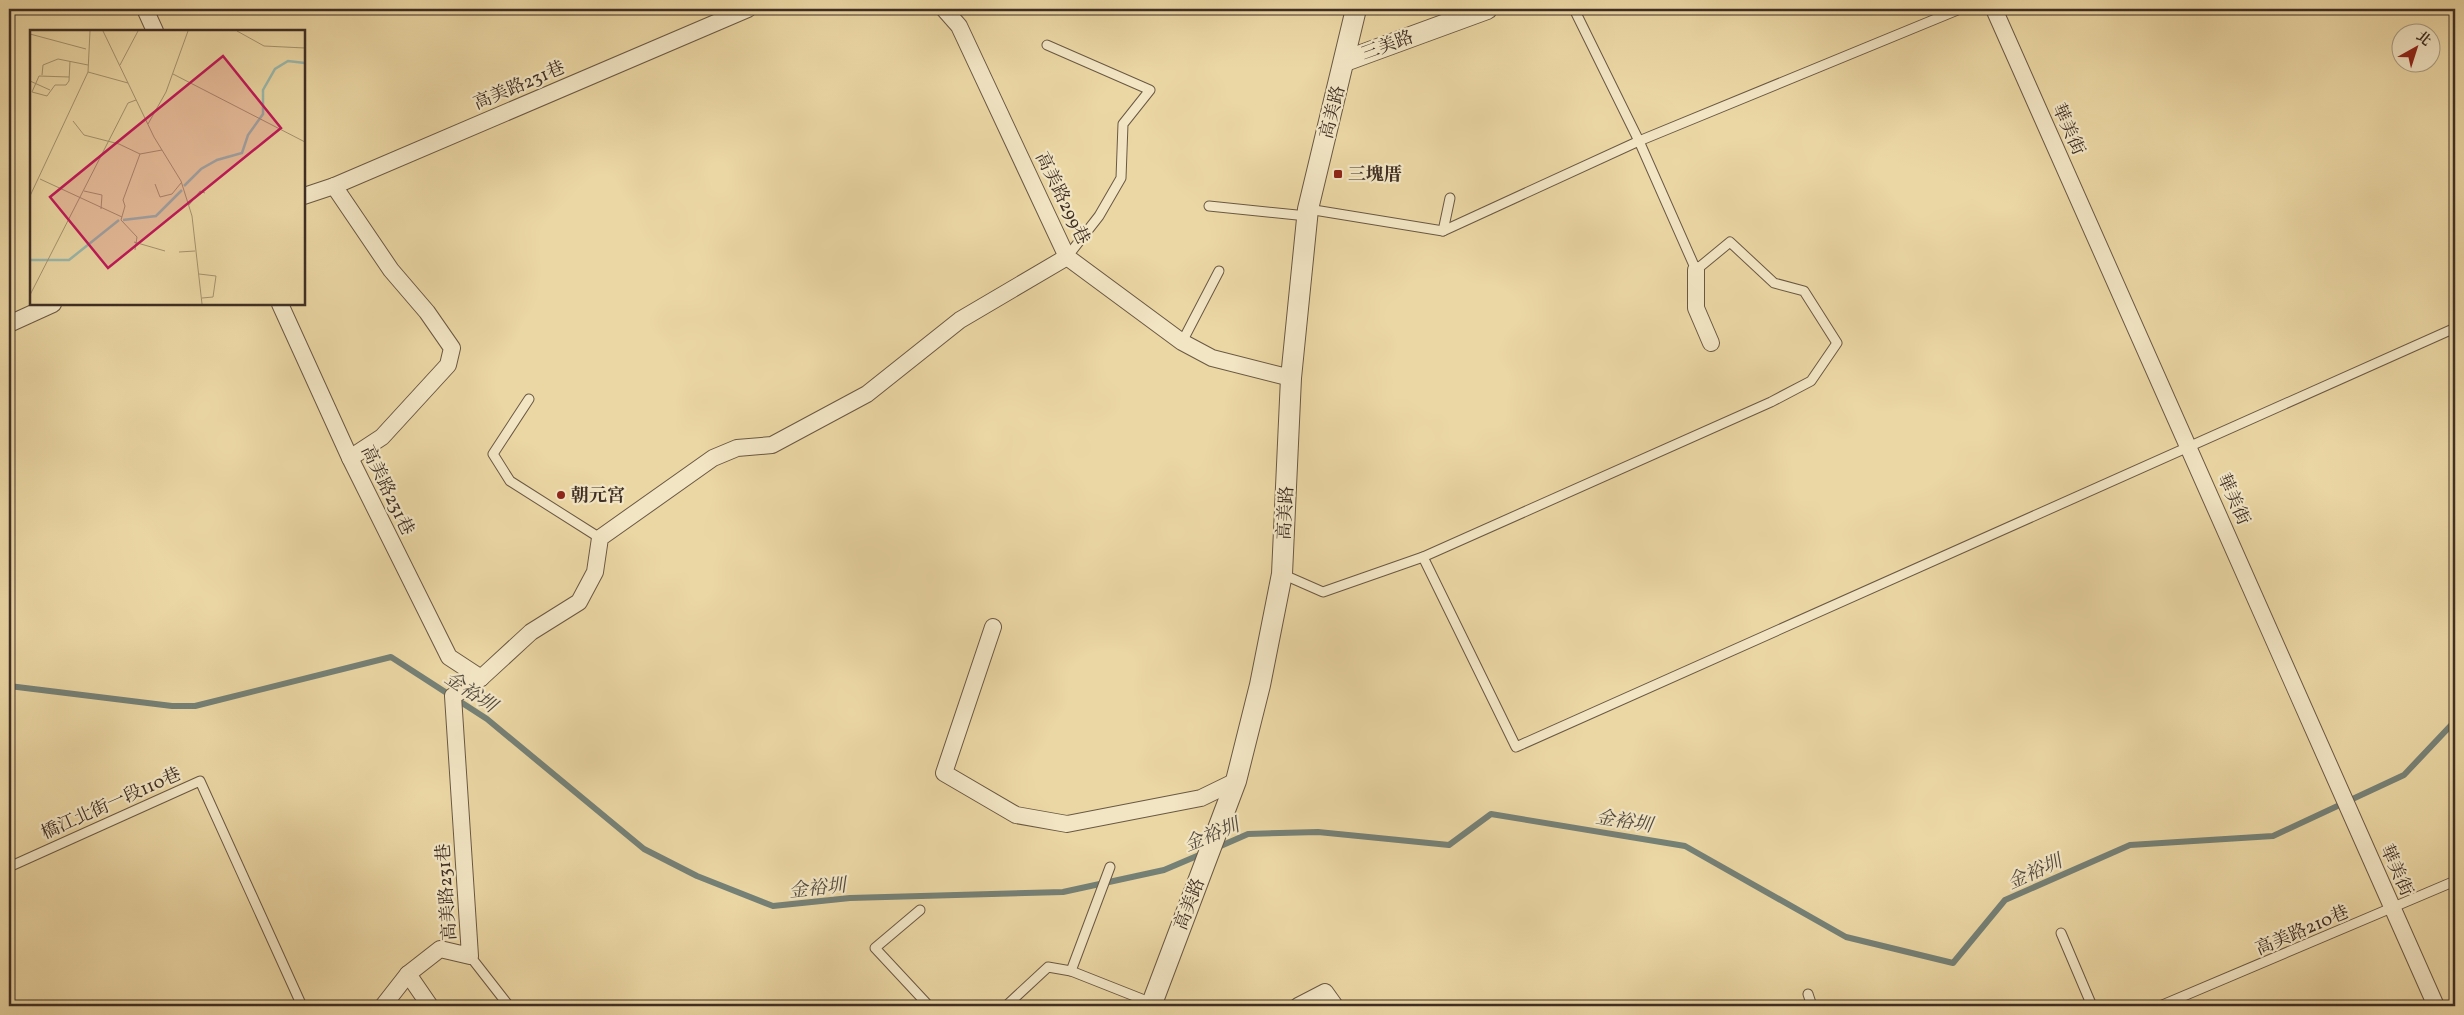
<svg xmlns="http://www.w3.org/2000/svg" width="2464" height="1015" viewBox="0 0 2464 1015" font-family="Vollkorn,'Noto Serif TC',serif">
	<style>
		.lines { fill: none; stroke-linecap: round; stroke-linejoin: round }
		.stream { stroke: #758177; stroke-width: 6 }
		.service-casing { stroke: #6a5844; stroke-width: 11 }
		.minor-casing { stroke: #6a5844; stroke-width: 18 }
		.tertiary-casing { stroke: #6a5844; stroke-width: 22 }
		.service { stroke: #f2e5c4; stroke-width: 9 }
		.minor { stroke: #f2e5c4; stroke-width: 16 }
		.tertiary { stroke: #f2e5c4; stroke-width: 20 }
		.poi-dot { fill: #8f2418; stroke: #f2e5c4; stroke-width: 2 }
		.labels { text-anchor: middle; stroke-width: 4.5; stroke-linejoin: round; paint-order: stroke }
		.street-label { font-size: 18px; fill: #3f2e24; stroke: #f2e5c4 }
		.poi-label { font-size: 18px; font-weight: bold; fill: #3f2e24; stroke: #f2e5c4; text-anchor: start }
		.water-label { font-size: 19px; font-style: italic; fill: #514a40; stroke: #f2e5c4 }
		.inset-river { fill: none; stroke: #99b8ae; stroke-width: 2.5 }
		.inset-road { fill: none; stroke: #a69371; stroke-width: 1 }
		.view { fill: #c2185b; fill-opacity: 0.15; stroke: #c2185b; stroke-width: 2.5 }
		.inset-edge { fill: none; stroke: #3f2e24; stroke-width: 2.5 }
	</style>
	<rect width="100%" height="100%" fill="#ebd7a4"/>
	<filter id="stains"><feTurbulence type="fractalNoise" baseFrequency=".004" numOctaves="4"/><feColorMatrix values="0 0 0 0 .2 0 0 0 0 .09 0 0 0 0 .02 0 0 0 .5 -.17"/></filter>
	<radialGradient id="worn" r=".72"><stop offset=".6" stop-color="#630" stop-opacity="0"/><stop offset="1" stop-color="#630" stop-opacity=".3"/></radialGradient>
	<g class="lines">
		<g class="stream">
			<polyline points="9,686 172,706 195,706 391,657 487,719 644,849 697,876 773,906 850,898 1063,892 1164,870 1204,853"/>
			<polyline points="1216,848 1248,834 1318,832 1449,845 1491,814 1685,846 1846,937 1953,963 2005,900 2130,845 2273,836 2404,775 2455,721"/>
		</g>
		<defs>
			<g id="service">
				<polyline points="1047,45 1150,90 1123,124 1121,178 1099,216 1067,257"/>
				<polyline points="1209,206 1307,216"/>
				<polyline points="1308,209 1443,231 1639,141 1960,9"/>
				<polyline points="1443,231 1450,198"/>
				<polyline points="1182,342 1219,271"/>
				<polyline points="529,399 493,454 510,481 600,538"/>
				<polyline points="1423,557 1516,747 2455,328"/>
				<polyline points="1282,574 1323,592 1423,557 1771,402 1811,381 1837,343 1804,291 1774,283 1730,242 1696,270 1639,141 1574,9"/>
				<polyline points="9,867 200,781 302,1006"/>
				<polyline points="920,910 875,948 929,1006"/>
				<polyline points="2061,933 2092,1006"/>
				<polyline points="470,956 509,1006"/>
				<polyline points="1071,971 1110,867"/>
				<polyline points="1808,994 1812,1006"/>
				<polyline points="1006,1006 1048,967 1071,971 1152,1003"/>
				<polyline points="2160,1006 2455,881"/>
			</g>
			<g id="minor">
				<polyline points="145,9 155,31"/>
				<polyline points="944,9 959,26 1067,257 1182,342 1212,358 1291,378"/>
				<polyline points="1994,9 2436,1006"/>
				<polyline points="334,186 391,270 427,312 452,348 448,365 382,437 350,458"/>
				<polyline points="304,196 334,186 748,9"/>
				<polyline points="1696,270 1696,308 1711,343"/>
				<polyline points="280,304 350,458 449,657 481,678"/>
				<polyline points="9,324 53,304"/>
				<polyline points="993,627 944,773 1016,815 1067,824 1201,798 1236,781"/>
				<polyline points="408,974 430,1006"/>
				<polyline points="383,1006 408,974 440,949 470,956 453,696 481,678 531,632 579,602 595,572 600,538 713,458 737,448 772,445 867,394 960,320 1067,257"/>
				<polyline points="1298,1006 1325,992 1335,1006"/>
			</g>
			<g id="tertiary">
				<polyline points="1345,61 1487,9"/>
				<polyline points="1151,1006 1236,781 1260,685 1282,574 1291,378 1308,209 1356,9"/>
			</g>
		</defs>
		<use href="#service" class="service-casing"/>
		<use href="#minor" class="minor-casing"/>
		<use href="#tertiary" class="tertiary-casing"/>
		<use href="#service" class="service"/>
		<use href="#minor" class="minor"/>
		<use href="#tertiary" class="tertiary"/>
	</g>
	<g class="poi-dot">
		<rect x="1333" y="169" width="10" height="10" rx="2.5"/>
		<circle cx="561" cy="495" r="5"/>
	</g>
	<g class="labels">
		<g class="street-label">
			<text transform="translate(1387 45) rotate(-20)" y="6">三美路</text>
			<text transform="translate(519 85) rotate(-23)" y="6">高美路231巷</text>
			<text transform="translate(1332 112) rotate(-76)" y="6">高美路</text>
			<text transform="translate(2069 129) rotate(66)" y="6">華美街</text>
			<text transform="translate(1063 198) rotate(64)" y="6">高美路299巷</text>
			<text transform="translate(388 490) rotate(64)" y="6">高美路231巷</text>
			<text transform="translate(2234 499) rotate(66)" y="6">華美街</text>
			<text transform="translate(1285 513) rotate(-87)" y="6">高美路</text>
			<text transform="translate(111 803) rotate(-24)" y="6">橋江北街一段110巷</text>
			<text transform="translate(2397 870) rotate(66)" y="6">華美街</text>
			<text transform="translate(446 892) rotate(-94)" y="6">高美路231巷</text>
			<text transform="translate(1189 904) rotate(-69)" y="6">高美路</text>
			<text transform="translate(2302 930) rotate(-23)" y="6">高美路210巷</text>
		</g>
		<g class="poi-label">
			<text x="1348" y="180">三塊厝</text>
			<text x="571" y="501">朝元宮</text>
		</g>
		<g class="water-label">
			<text transform="translate(471 691) rotate(34)" y="7">金裕圳</text>
			<text transform="translate(1624 820) rotate(9)" y="7">金裕圳</text>
			<text transform="translate(1211 834) rotate(-22)" y="7">金裕圳</text>
			<text transform="translate(2034 871) rotate(-24)" y="7">金裕圳</text>
			<text transform="translate(817 887) rotate(-6)" y="7">金裕圳</text>
		</g>
	</g>
	<g transform="translate(30 30)">
		<rect width="275" height="275" fill="#ebd7a4"/>
		<path class="inset-river" d="M154,156l17,-17 16,-9 25,-7 6,-18 15,-21v-24l12,-21 13,-8 17,2M93,190l33,-4 26,-26M0,230h39l50,-40"/>
		<path class="inset-road" d="M73,1l51,106 27,44 11,35 10,88M207,1l27,15 41,2M0,4l56,15M90,35l18,-34M58,42l40,11M143,44l132,68M12,45l1,-10 15,-6 30,6M39,47l-30,-1 -7,16 15,4 8,-11h11l3,-4 1,-20M0,51l20,9M43,91l11,14 35,9 21,10 22,-4M118,94l18,-32 22,-61M10,149l82,38M125,154l5,13 12,-3 9,-11M54,161l18,4 -1,14M0,166l58,-124 2,-41M159,175l11,-14 5,2M104,212l31,9M105,220l2,-13 -16,-17 4,-14 -2,-6 17,-46M149,222l16,-1M169,244l17,2 -3,21 -11,1M0,265l98,-192 8,-3"/>
		<path class="view" d="M193,26l58,72 -173,140 -58,-71z"/>
		<rect width="275" height="275" class="inset-edge"/>
	</g>
	<rect width="2464" height="1015" fill="none" stroke="#ebd7a4" stroke-width="30"/>
	<rect x="10" y="10" width="2444" height="995" fill="none" stroke="#3f2e24" stroke-width="2.5"/>
	<rect x="15" y="15" width="2434" height="985" fill="none" stroke="#3f2e24"/>
	<g transform="translate(2416 48) rotate(39)"><circle r="24" fill="#f2e5c4" stroke="#aa9c84"/>
	<path d="M0-4L9 19L0 12L-9 19Z" fill="#8f2418"/>
	<text y="-8" font-size="14" font-weight="bold" text-anchor="middle" fill="#3f2e24">北</text>
	</g>
	<rect width="100%" height="100%" filter="url(#stains)"/>
	<rect width="100%" height="100%" fill="url(#worn)"/>
</svg>
